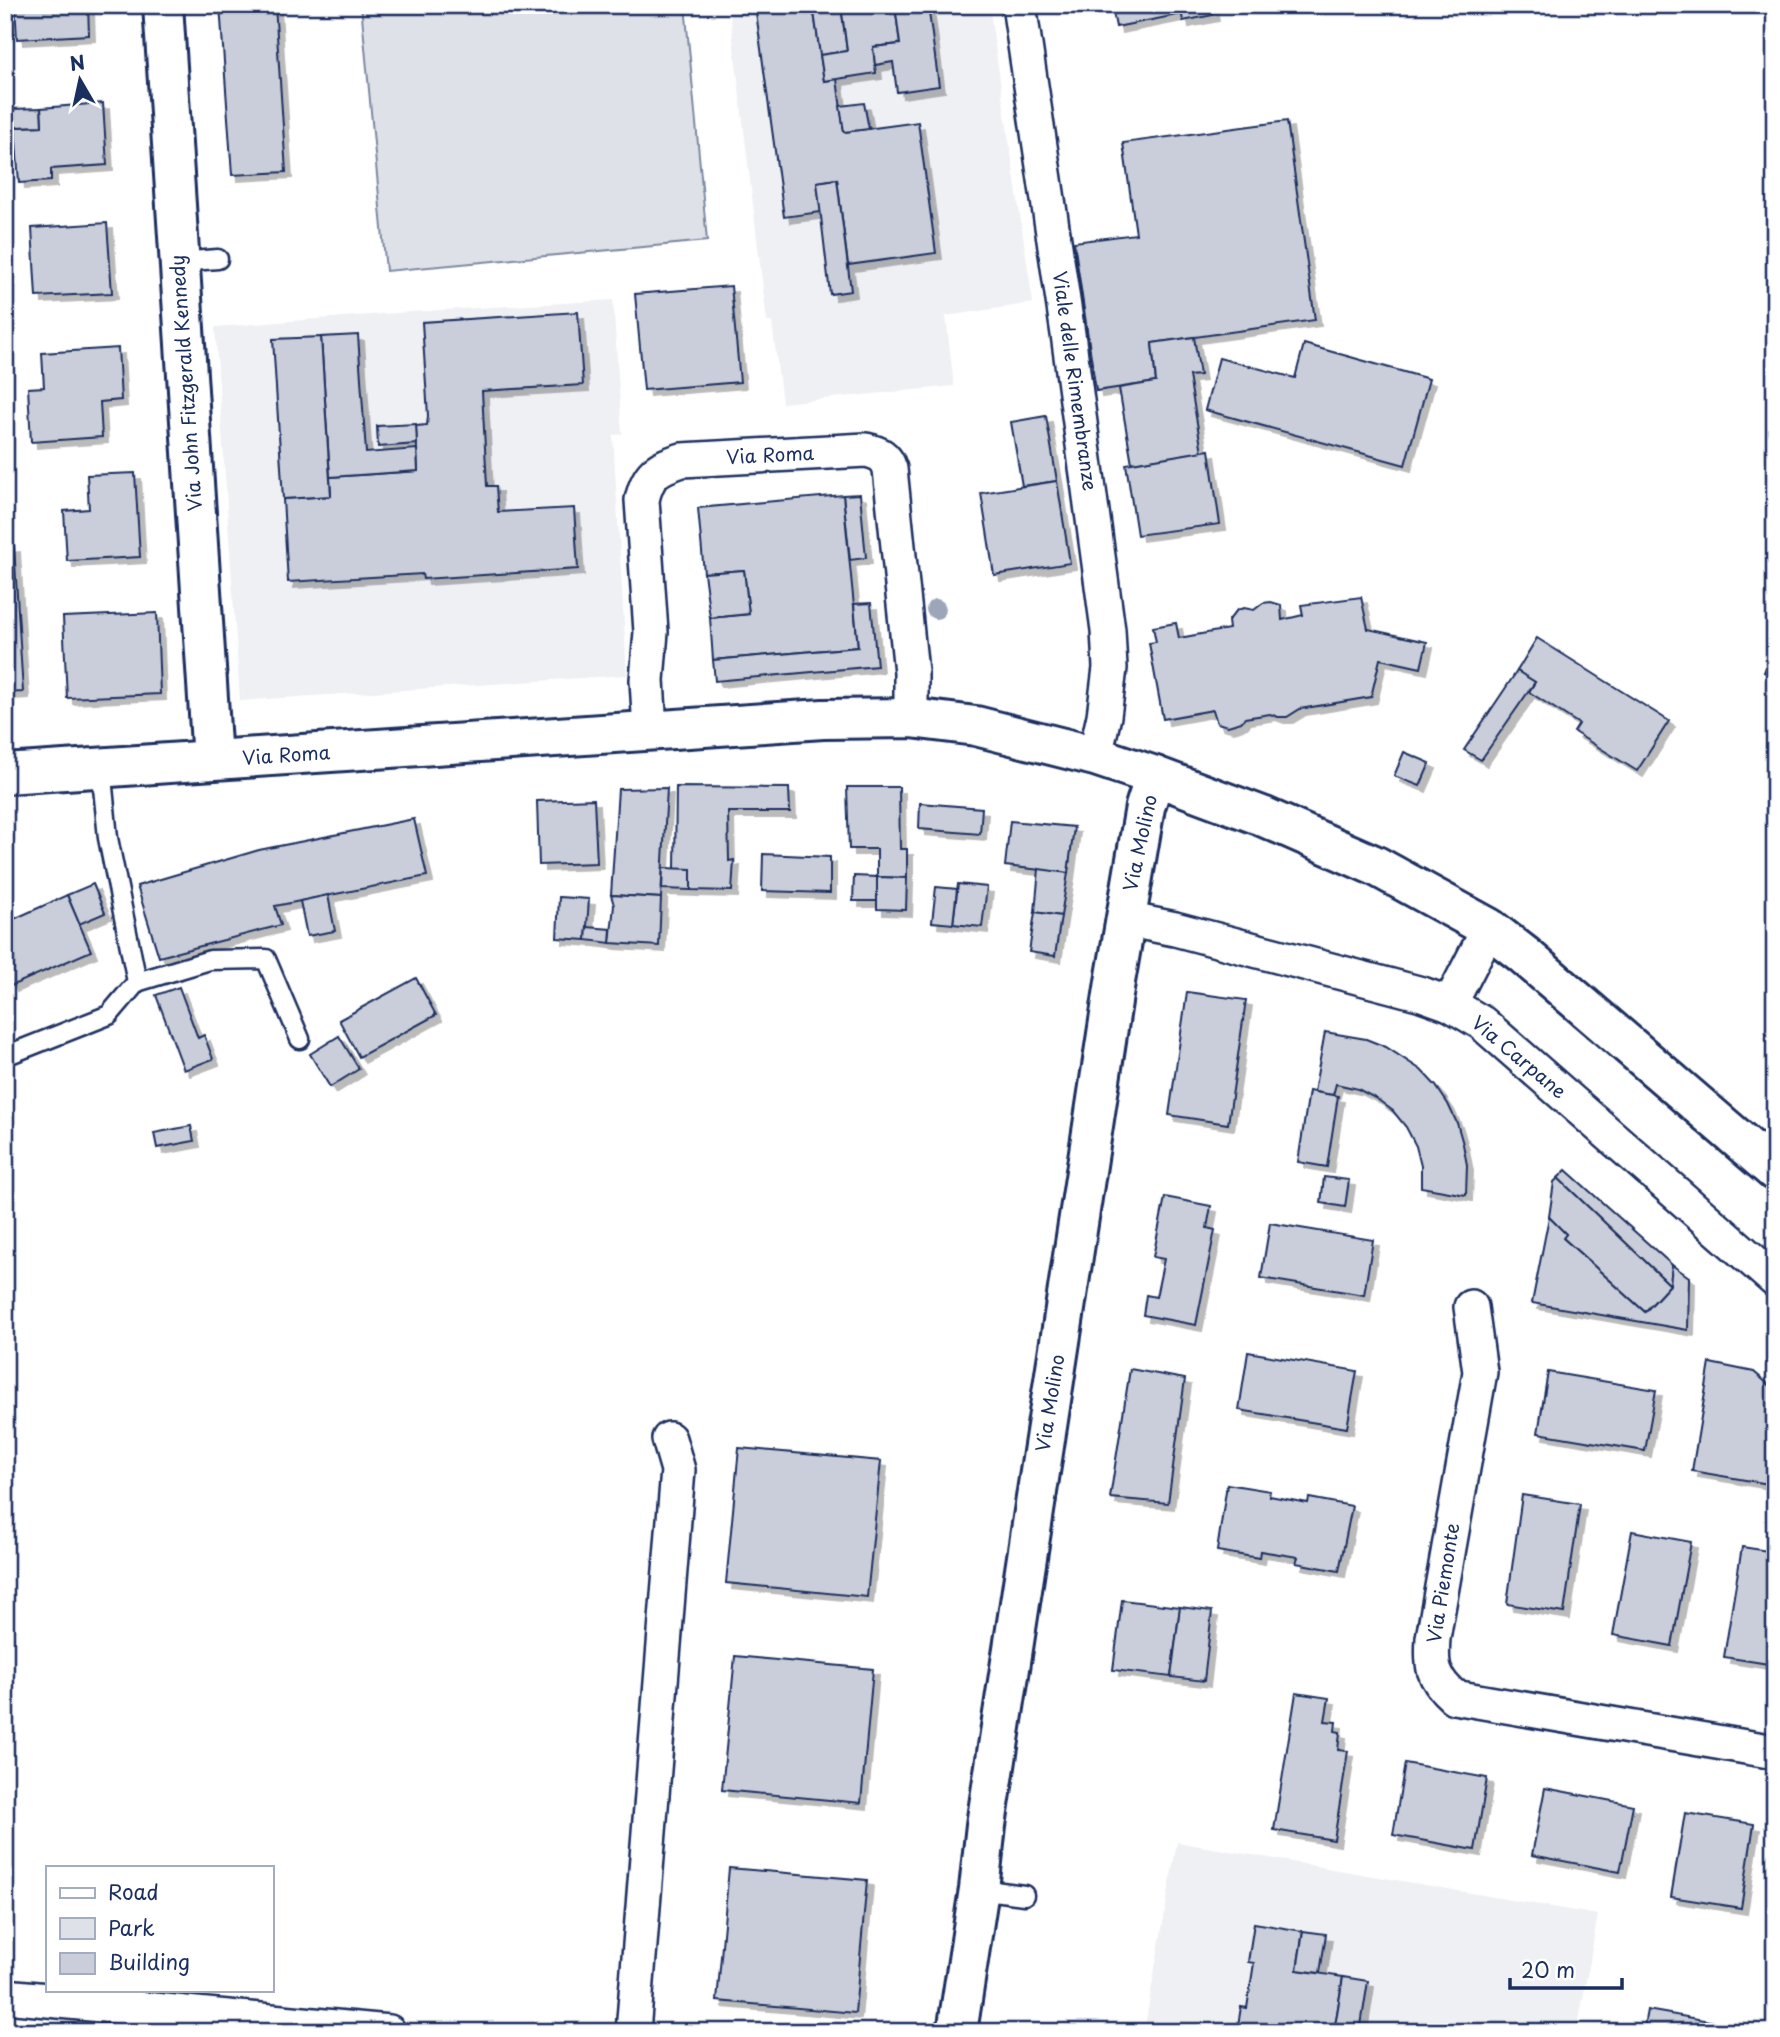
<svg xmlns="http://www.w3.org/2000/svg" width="1780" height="2037" viewBox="0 0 1780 2037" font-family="'Playpen Sans',sans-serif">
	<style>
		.built { fill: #eff0f4 }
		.green { fill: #dee1e7; stroke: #7c88a2; stroke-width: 2 }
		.building { fill: #caceda; stroke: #1b2f5e; stroke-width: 2; filter: url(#shadow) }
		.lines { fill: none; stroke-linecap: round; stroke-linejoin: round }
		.service-casing { stroke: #1b2f5e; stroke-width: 23 }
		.minor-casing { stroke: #1b2f5e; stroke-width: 38 }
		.tertiary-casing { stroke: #1b2f5e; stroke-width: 44 }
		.service { stroke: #fff; stroke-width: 18 }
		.minor { stroke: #fff; stroke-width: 33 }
		.tertiary { stroke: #fff; stroke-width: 38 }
		.tree { fill: #9da5b9 }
		.labels { text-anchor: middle; stroke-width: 5; stroke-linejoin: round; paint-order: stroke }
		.street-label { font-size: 19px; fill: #1b2f5e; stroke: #fff }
	</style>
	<defs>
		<filter id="shadow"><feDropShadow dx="6" dy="6" stdDeviation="0" flood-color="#0004"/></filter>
	</defs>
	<rect width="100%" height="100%" fill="#fff"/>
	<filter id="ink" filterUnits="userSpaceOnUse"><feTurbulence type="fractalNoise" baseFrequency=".0143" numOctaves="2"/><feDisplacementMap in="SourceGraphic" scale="14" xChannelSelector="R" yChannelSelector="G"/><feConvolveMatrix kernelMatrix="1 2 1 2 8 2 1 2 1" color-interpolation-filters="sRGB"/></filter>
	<g filter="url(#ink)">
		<g class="built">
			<polygon points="729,5 989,5 1033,303 946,316 954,386 782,403 772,322 767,322"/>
			<polygon points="613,300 622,434 613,435 627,675 240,701 215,327 409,312"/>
			<polygon points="1177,1842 1598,1915 1577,2032 1144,2032"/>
		</g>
		<polygon class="green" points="361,5 685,5 707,241 386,271"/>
		<g class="building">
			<polygon points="15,5 88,5 89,35 17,39"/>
			<polygon points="220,5 275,5 286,172 232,175"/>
			<polygon points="755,5 813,5 824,81 837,79 844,132 918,122 936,253 848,265 837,179 817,182 821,212 784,217"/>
			<polygon points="813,5 841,5 847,51 820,55"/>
			<polygon points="841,5 895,5 900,44 873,47 876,73 824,81 820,55 847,51"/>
			<polygon points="895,5 928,5 939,86 897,92 893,62 875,65 873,47 900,44"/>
			<polygon points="1104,5 1180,5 1182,14 1116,27 1112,7 1105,8"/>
			<polygon points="1180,5 1211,5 1213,15 1183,21"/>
			<polygon points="103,103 107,165 51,169 51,181 19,183 15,127 42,126 41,108"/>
			<polygon points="864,103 869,129 844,132 840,106"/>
			<polygon points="41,108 42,126 15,127 12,109"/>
			<polygon points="1287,121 1315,320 1152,343 1156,382 1096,391 1074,242 1136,234 1123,143"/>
			<polygon points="837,179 851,291 830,294 817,182"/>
			<polygon points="107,223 112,293 36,297 32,228"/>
			<polygon points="731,286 740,382 644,390 635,294"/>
			<polygon points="578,312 583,385 482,391 487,486 496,486 498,512 574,508 578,569 423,579 422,574 288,582 283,499 331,496 330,477 418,471 416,426 427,425 428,416 422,322"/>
			<polygon points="358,335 366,453 417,449 418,471 330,477 321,337"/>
			<polygon points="321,337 331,496 283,499 273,339"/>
			<polygon points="1194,337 1200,375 1189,376 1202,452 1132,463 1119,388 1156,382 1152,343"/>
			<polygon points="1304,344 1429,379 1405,465 1205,410 1219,358 1295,378"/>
			<polygon points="118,348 121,400 100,402 102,437 31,442 28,388 44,387 42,353"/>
			<polygon points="1046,416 1057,481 1022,486 1011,422"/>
			<polygon points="416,424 417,444 378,447 377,426"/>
			<polygon points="1209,450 1220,524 1137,535 1126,464"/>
			<polygon points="135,473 140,557 67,561 64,511 89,509 87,475"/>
			<polygon points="1057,481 1070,563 994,575 981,493"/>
			<polygon points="860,494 866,558 850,560 843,495"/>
			<polygon points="843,495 858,647 713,660 710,618 749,614 744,570 704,573 698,508"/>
			<polygon points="14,546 23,692 5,693 5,547"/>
			<polygon points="744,570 749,614 710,618 704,573"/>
			<polygon points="1361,597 1368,629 1427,642 1421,668 1380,659 1371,697 1300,709 1287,717 1278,717 1270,714 1245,718 1241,722 1228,726 1217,723 1213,710 1163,719 1149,643 1156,642 1153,627 1176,623 1179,638 1229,629 1228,621 1237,610 1244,608 1254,610 1263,603 1271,602 1281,605 1282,620 1303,615 1301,605"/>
			<polygon points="871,603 877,666 715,681 713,660 858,647 854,604"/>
			<polygon points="157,613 160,694 67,698 63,617"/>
			<polygon points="1537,638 1669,721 1637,771 1574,732 1579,724 1529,692 1535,682 1517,671"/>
			<polygon points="1775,650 1775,677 1764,672"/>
			<polygon points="1517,671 1535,682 1481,760 1464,750"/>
			<polygon points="1404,752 1430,763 1420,786 1394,776"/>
			<polygon points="676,787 789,788 790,812 728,812 729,861 734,860 732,891 691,890 691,869 675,869"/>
			<polygon points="847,787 899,787 900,849 907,849 907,878 877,877 877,849 849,849"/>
			<polygon points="667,788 661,898 611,895 618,789"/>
			<polygon points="594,799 597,863 539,865 537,801"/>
			<polygon points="920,803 982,808 980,834 919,829"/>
			<polygon points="414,819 427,876 275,906 281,925 159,957 137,886 259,850"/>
			<polygon points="1010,821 1074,827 1068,873 1005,866"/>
			<polygon points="763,854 830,857 830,893 762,891"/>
			<polygon points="663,868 691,869 691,890 662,889"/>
			<polygon points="1039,869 1068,873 1061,916 1035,912"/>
			<polygon points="854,876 877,877 877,901 853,901"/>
			<polygon points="877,877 907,878 906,910 877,909"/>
			<polygon points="93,884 105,913 79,924 67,895"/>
			<polygon points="958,884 987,887 982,927 953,924"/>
			<polygon points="936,887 957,889 953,924 932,922"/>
			<polygon points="67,895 91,951 11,986 8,978 5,979 5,923"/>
			<polygon points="328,895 335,931 307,936 300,901"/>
			<polygon points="611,895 661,898 659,946 610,943 614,905"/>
			<polygon points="559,897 589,899 586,940 557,938"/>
			<polygon points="1035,912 1061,916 1055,956 1029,952"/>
			<polygon points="587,927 611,929 610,943 586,940"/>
			<polygon points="416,978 436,1015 359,1057 339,1020"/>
			<polygon points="179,987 198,1038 204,1035 213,1059 184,1070 156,995"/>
			<polygon points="1187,992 1246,1000 1228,1124 1169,1115"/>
			<polygon points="1325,1032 1366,1039 1386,1047 1421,1070 1436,1086 1448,1104 1457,1123 1463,1144 1467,1165 1466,1195 1421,1187 1421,1166 1416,1146 1406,1127 1393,1111 1377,1099 1358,1089 1336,1084 1333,1095 1314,1092"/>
			<polygon points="339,1036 359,1069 330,1087 310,1054"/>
			<polygon points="1309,1091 1338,1096 1327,1167 1298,1162"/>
			<polygon points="191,1126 194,1141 157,1148 154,1133"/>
			<polygon points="1566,1170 1672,1265 1670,1285 1558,1178"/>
			<polygon points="1324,1177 1349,1180 1345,1207 1321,1203"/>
			<polygon points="1558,1178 1670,1285 1645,1312 1563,1238 1566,1234 1549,1217 1554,1182"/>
			<polygon points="1165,1197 1211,1206 1207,1228 1215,1230 1196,1325 1143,1315 1146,1295 1156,1297 1164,1259 1153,1257"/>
			<polygon points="1549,1217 1566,1234 1563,1238 1645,1312 1670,1285 1672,1265 1689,1277 1688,1330 1532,1303"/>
			<polygon points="1270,1223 1373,1240 1364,1295 1261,1278"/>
			<polygon points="1248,1352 1357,1371 1347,1428 1239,1410"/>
			<polygon points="1710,1363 1754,1372 1775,1390 1775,1485 1692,1471"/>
			<polygon points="1130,1369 1185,1379 1168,1503 1110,1498"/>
			<polygon points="1548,1372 1656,1390 1645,1451 1538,1433"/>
			<polygon points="739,1448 881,1461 867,1597 726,1583"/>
			<polygon points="1227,1484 1270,1491 1269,1496 1308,1503 1309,1498 1352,1506 1339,1571 1296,1563 1298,1557 1260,1551 1259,1558 1217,1551"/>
			<polygon points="1522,1495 1580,1504 1564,1613 1507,1604"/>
			<polygon points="1632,1531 1691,1542 1672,1646 1613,1635"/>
			<polygon points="1742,1547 1775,1552 1775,1665 1724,1657"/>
			<polygon points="1122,1600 1180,1607 1171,1677 1113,1670"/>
			<polygon points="1180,1607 1212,1611 1204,1681 1171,1677"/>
			<polygon points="735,1656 873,1669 861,1803 722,1790"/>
			<polygon points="1296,1693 1329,1698 1325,1721 1336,1722 1335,1731 1340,1732 1338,1750 1348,1751 1334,1840 1274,1830"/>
			<polygon points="1405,1763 1487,1778 1475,1850 1393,1835"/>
			<polygon points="1545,1788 1633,1805 1620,1872 1532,1855"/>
			<polygon points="1685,1813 1754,1824 1741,1908 1671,1897"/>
			<polygon points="729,1868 867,1880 855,2013 717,2001"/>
			<polygon points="1254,1923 1303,1931 1297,1970 1343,1977 1334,2032 1237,2032 1241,2007 1247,2008 1254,1963 1248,1962"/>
			<polygon points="1303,1931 1326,1934 1320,1973 1297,1970"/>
			<polygon points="1343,1977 1368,1981 1360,2032 1334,2032"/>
			<polygon points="1647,2010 1721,2023 1720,2032 1643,2032"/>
		</g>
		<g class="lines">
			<defs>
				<g id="service">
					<polyline points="178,262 218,259"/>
					<polyline points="137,982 210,960 266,959 300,1039"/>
					<polyline points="5,1056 109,1015 137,982 108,838 101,767"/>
					<polyline points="979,1889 1024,1895"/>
				</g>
				<g id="minor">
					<polyline points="1019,5 1068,334 1108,630 1110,668 1104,716 1095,756"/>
					<path d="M650,730l-3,-50 4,-48 -9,-132c6,-27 15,-32 40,-40l184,-10c13,3 20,6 24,19l21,203v46"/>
					<polyline points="1125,919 1175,929 1422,994 1450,1004 1482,1023 1775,1280"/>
					<polyline points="1450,1004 1489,928"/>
					<path d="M1471,1307l9,65 -47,266c-2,28 -1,40 21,59l321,55"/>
					<polyline points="5,1996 389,2032"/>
					<polyline points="633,2032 678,1470 669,1439"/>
				</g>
				<g id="tertiary">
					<polyline points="163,5 212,760"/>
					<polyline points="5,774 823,719 911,718 976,726 1095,756 1155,776 1262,816 1376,866 1489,928 1524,955 1775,1171"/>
					<polyline points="957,2032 979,1889 986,1825 1115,982 1145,807 1155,776"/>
				</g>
			</defs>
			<use href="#service" class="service-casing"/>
			<use href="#minor" class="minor-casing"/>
			<use href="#tertiary" class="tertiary-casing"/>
			<use href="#service" class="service"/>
			<use href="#minor" class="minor"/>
			<use href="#tertiary" class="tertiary"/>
		</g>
		<circle class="tree" cx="936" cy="609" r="10"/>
	</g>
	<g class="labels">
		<g class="street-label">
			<text transform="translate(1075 381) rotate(82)" y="7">Viale delle Rimembranze</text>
			<text transform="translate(186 383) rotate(-94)" y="7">Via John Fitzgerald Kennedy</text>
			<text transform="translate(770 455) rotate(-3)" y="7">Via Roma</text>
			<text transform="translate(286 755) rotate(-4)" y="7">Via Roma</text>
			<text transform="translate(1140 843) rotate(-78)" y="7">Via Molino</text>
			<text transform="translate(1519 1057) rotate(40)" y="7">Via Carpane</text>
			<text transform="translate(1050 1403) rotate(-81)" y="7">Via Molino</text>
			<text transform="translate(1443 1583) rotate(-81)" y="7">Via Piemonte</text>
		</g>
	</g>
	<rect width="1780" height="2037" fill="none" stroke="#fff" stroke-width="28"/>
	<rect x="14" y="14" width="1752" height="2009" fill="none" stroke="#1b2f5e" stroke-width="2.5" filter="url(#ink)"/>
	<rect x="46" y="1866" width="228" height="126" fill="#ffffff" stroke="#a4acbf" stroke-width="2"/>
	<rect x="60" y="1888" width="35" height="10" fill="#ffffff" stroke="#a4acbf" stroke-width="2"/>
	<text x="108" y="1900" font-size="21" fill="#1b2f5e">Road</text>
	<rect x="60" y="1918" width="35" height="21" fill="#dee1e7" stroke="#a4acbf" stroke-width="2"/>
	<text x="108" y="1936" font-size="21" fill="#1b2f5e">Park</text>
	<rect x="60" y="1953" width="35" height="21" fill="#caceda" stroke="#a4acbf" stroke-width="2"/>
	<text x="108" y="1970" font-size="21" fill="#1b2f5e">Building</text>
	<g transform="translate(80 80) rotate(351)" stroke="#ffffff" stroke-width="5" paint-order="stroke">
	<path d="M0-5L12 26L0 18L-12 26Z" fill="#1b2f5e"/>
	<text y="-10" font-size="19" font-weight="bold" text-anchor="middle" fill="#1b2f5e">N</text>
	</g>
	<path d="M1510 1978v10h112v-10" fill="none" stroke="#1b2f5e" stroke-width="3.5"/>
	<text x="1521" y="1978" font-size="21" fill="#1b2f5e" stroke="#ffffff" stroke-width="5" paint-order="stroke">20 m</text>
</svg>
